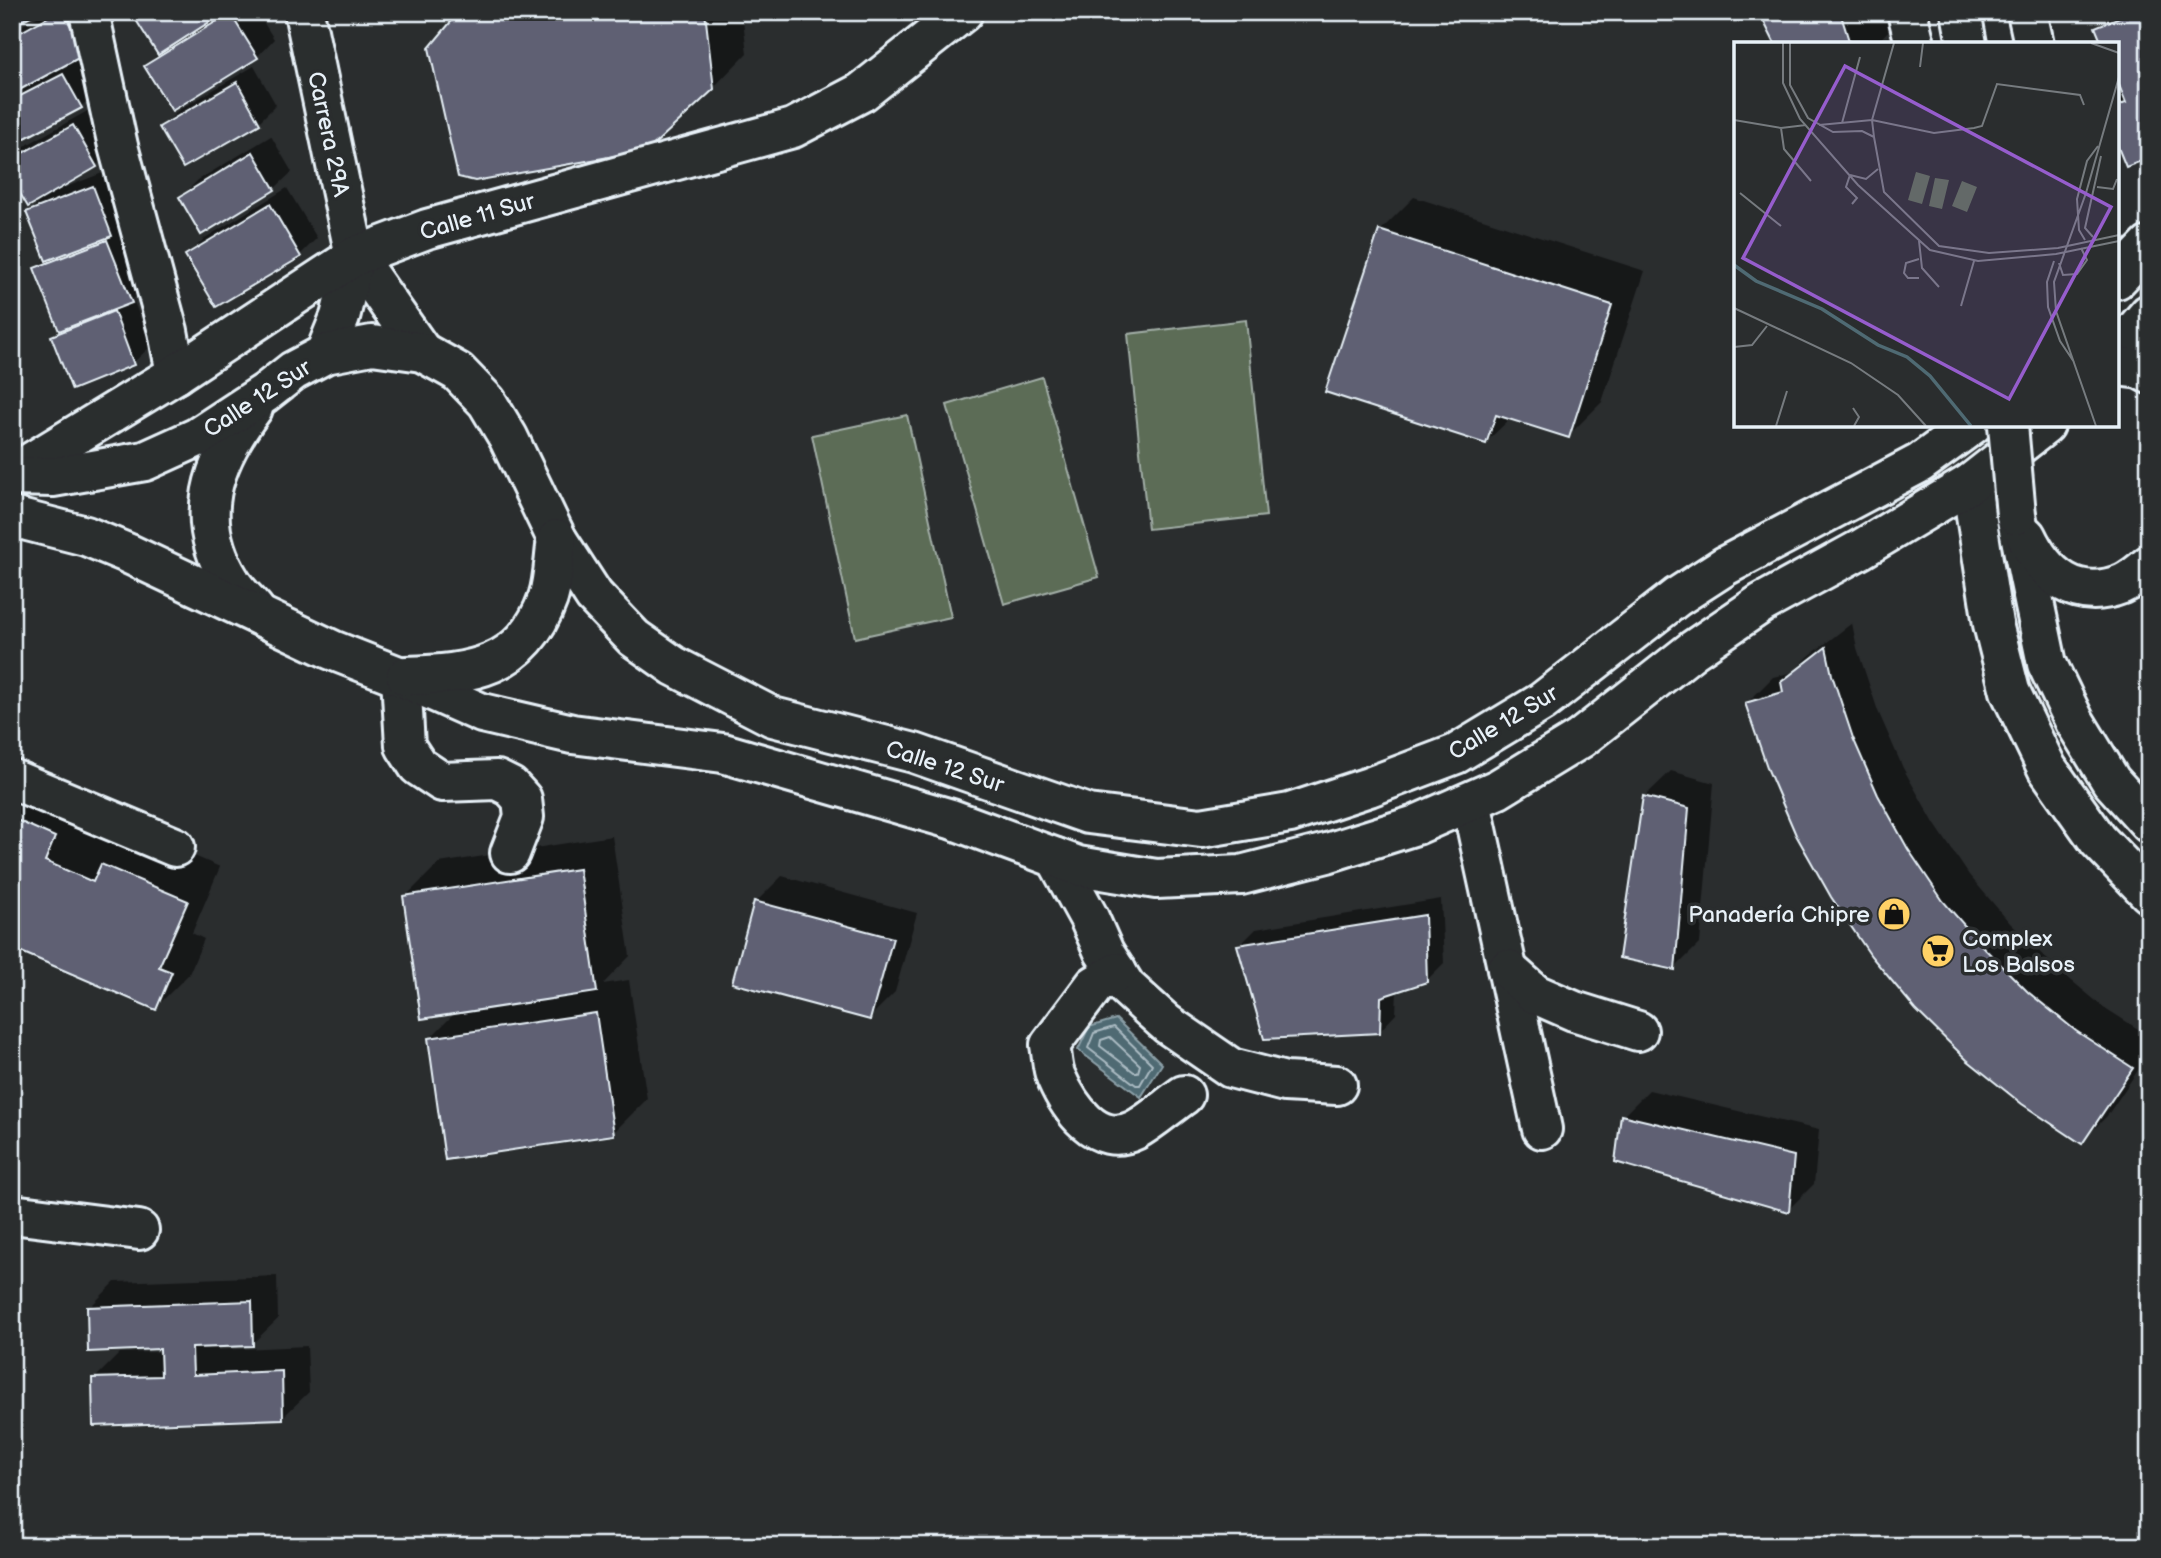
<svg xmlns="http://www.w3.org/2000/svg" width="2161" height="1558" viewBox="0 0 2161 1558" font-family="'Balsamiq Sans',sans-serif">
	<style>
		.green { fill: #5b6c56; stroke: #a2aea7; stroke-width: 2 }
		.water { fill: #4f6a73; stroke: #8ca0a8; stroke-width: 2 }
		.shadow { fill: #0007 }
		.lines { fill: none; stroke-linecap: round; stroke-linejoin: round }
		.shore { stroke: #abbbc3; stroke-width: 2 }
		.building { fill: #5e6173; stroke: #e8f1f8; stroke-width: 2 }
		.minor-casing { stroke: #e8f1f8; stroke-width: 44 }
		.major-casing { stroke: #e8f1f8; stroke-width: 44 }
		.minor { stroke: #2a2d2e; stroke-width: 38 }
		.major { stroke: #2a2d2e; stroke-width: 38 }
		.major-bridge-casing { stroke: #e8f1f8; stroke-width: 44; stroke-linecap: butt }
		.major-bridge { stroke: #2a2d2e; stroke-width: 38 }
		.labels { text-anchor: middle; stroke-width: 7; stroke-linejoin: round; paint-order: stroke }
		.street-label { font-size: 23px; fill: #e8f1f8; stroke: #2a2d2e }
		.poi-label { font-size: 23px; fill: #e8f1f8; stroke: #2a2d2e; text-anchor: end }
		.inset-river { fill: none; stroke: #4f6a73; stroke-width: 3.5 }
		.inset-road { fill: none; stroke: #767b7f; stroke-width: 2 }
		.view { fill: #965dcd; fill-opacity: 0.15; stroke: #965dcd; stroke-width: 3.5 }
		.inset-edge { fill: none; stroke: #e8f1f8; stroke-width: 3.5 }
	</style>
	<rect width="100%" height="100%" fill="#2a2d2e"/>
	<filter id="ink" filterUnits="userSpaceOnUse"><feTurbulence type="fractalNoise" baseFrequency=".0143" numOctaves="2"/><feDisplacementMap in="SourceGraphic" scale="14" xChannelSelector="R" yChannelSelector="G"/><feConvolveMatrix kernelMatrix="1 2 1 2 8 2 1 2 1" color-interpolation-filters="sRGB"/></filter>
	<g filter="url(#ink)">
		<g class="green">
			<polygon points="1246,320 1266,516 1148,529 1128,334"/>
			<polygon points="1042,377 1099,577 1004,604 947,405"/>
			<polygon points="907,415 951,617 855,638 812,435"/>
		</g>
		<polygon class="water" points="1116,1019 1162,1064 1141,1097 1078,1050 1089,1027"/>
		<g class="shadow">
			<polygon points="46,12 90,12 98,89 81,107 12,143 12,31"/>
			<polygon points="133,12 257,12 274,39 257,57 146,66 159,53"/>
			<polygon points="461,12 742,12 747,53 713,88"/>
			<polygon points="1761,12 1884,12 1889,30 1876,44 1777,44"/>
			<polygon points="2113,12 2149,12 2117,141 2117,100 2124,93 2117,44 2097,28"/>
			<polygon points="254,66 276,105 259,122 162,127 179,110"/>
			<polygon points="91,109 113,149 96,166 55,189 56,191 110,170 148,284 133,299 151,346 133,363 73,387 53,336 60,329 37,268 46,259 28,213 45,196 12,176 12,157 23,147"/>
			<polygon points="271,136 292,172 274,189 202,233 181,197 198,180"/>
			<polygon points="287,188 317,238 299,256 187,255 205,238"/>
			<polygon points="1414,197 1645,271 1602,402 1568,436 1511,418 1486,442 1380,231"/>
			<polygon points="1852,623 1857,648 1878,711 1903,768 1934,823 1969,875 2010,923 2054,966 2102,1006 2149,1036 2149,1054 2107,1116 2081,1142 1747,703 1773,677 1793,672 1809,656"/>
			<polygon points="12,770 77,827 122,846 136,831 220,867 192,933 204,939 189,974 155,1008 12,946"/>
			<polygon points="1671,771 1714,783 1700,943 1674,969 1621,956 1645,796"/>
			<polygon points="612,836 630,956 603,984 629,980 647,1099 613,1133 430,1038 456,1012 405,897 439,863"/>
			<polygon points="782,876 917,913 895,992 869,1018 756,902"/>
			<polygon points="1441,899 1444,963 1426,981 1397,990 1396,1014 1379,1032 1239,946 1256,929"/>
			<polygon points="1649,1090 1819,1130 1814,1184 1788,1210 1623,1116"/>
			<polygon points="277,1276 278,1319 252,1344 218,1346 218,1350 307,1346 309,1392 283,1417 94,1379 120,1353 162,1352 162,1348 89,1308 115,1282"/>
		</g>
		<g class="lines">
			<g class="shore">
				<polygon points="1114,1027 1152,1064 1140,1085 1136,1085 1088,1048 1094,1033"/>
				<polygon points="1110,1037 1140,1065 1138,1072 1134,1072 1100,1046 1101,1040"/>
			</g>
		</g>
		<g class="building">
			<polygon points="12,12 38,12 12,26"/>
			<polygon points="57,12 63,12 86,54 12,94 12,37"/>
			<polygon points="131,12 225,12 158,55"/>
			<polygon points="459,12 705,12 714,89 648,150 475,181 458,177 429,48"/>
			<polygon points="1759,12 1840,12 1850,44 1775,44"/>
			<polygon points="2132,12 2149,12 2149,158 2126,167 2117,145 2117,106 2126,103 2117,80 2117,44 2102,44 2095,27"/>
			<polygon points="230,13 258,58 172,111 144,66"/>
			<polygon points="63,74 82,108 12,145 12,100"/>
			<polygon points="237,82 260,124 183,168 159,127"/>
			<polygon points="73,125 97,167 28,207 12,180 12,159"/>
			<polygon points="253,152 275,190 201,235 179,197"/>
			<polygon points="93,186 112,236 46,261 26,212"/>
			<polygon points="270,204 301,257 216,307 185,255"/>
			<polygon points="1379,230 1612,305 1569,438 1496,415 1486,444 1325,392"/>
			<polygon points="107,240 132,303 59,331 34,268"/>
			<polygon points="114,311 134,365 72,390 51,336"/>
			<polygon points="1826,647 1832,675 1853,738 1878,795 1908,849 1943,901 1984,948 2028,992 2076,1031 2133,1068 2082,1144 2022,1104 1967,1060 1916,1010 1871,956 1831,897 1796,835 1768,770 1745,703 1783,692 1781,682"/>
			<polygon points="1643,796 1689,808 1675,970 1619,958"/>
			<polygon points="12,818 55,837 45,861 93,882 101,864 188,901 159,967 172,972 156,1010 12,948"/>
			<polygon points="579,869 597,992 421,1019 403,896"/>
			<polygon points="754,901 893,938 870,1020 732,983"/>
			<polygon points="1425,915 1427,982 1381,997 1380,1033 1264,1039 1237,945"/>
			<polygon points="596,1013 614,1135 445,1160 428,1038"/>
			<polygon points="1621,1115 1794,1156 1789,1212 1615,1162"/>
			<polygon points="252,1301 253,1346 192,1348 193,1375 282,1371 283,1419 93,1426 92,1378 161,1376 160,1349 88,1352 87,1307"/>
		</g>
		<g class="lines">
			<defs>
				<g id="minor">
					<polyline points="89,12 118,146 168,331 176,374"/>
					<polyline points="304,12 355,256 422,352"/>
					<polyline points="325,354 340,317 355,256"/>
					<polyline points="12,474 176,374 355,256 427,229 793,128 862,92 963,12"/>
					<polyline points="401,677 405,746 418,766 442,782 497,780 511,787 522,799 524,817 510,853"/>
					<polyline points="12,779 175,847"/>
					<polyline points="1471,802 1542,1129"/>
					<polyline points="1056,858 1089,918 1104,952 1126,987 1167,1024 1231,1068 1285,1082 1337,1085"/>
					<polyline points="1507,969 1535,994 1574,1011 1638,1031"/>
					<path d="M1117,972l-22,13 -45,60c2,10 2,23 6,32 13,30 41,72 79,53 17,-9 33,-24 49,-35"/>
					<polyline points="12,1214 139,1230"/>
				</g>
				<g id="major">
					<polyline points="1907,12 1915,44"/>
					<polyline points="1961,12 1967,44"/>
					<polyline points="2027,12 2034,44"/>
					<polyline points="2117,279 2149,246"/>
					<polyline points="2117,351 2149,314"/>
					<polyline points="2117,366 2140,369 2149,374"/>
					<path d="M253,408c-41,55 -62,111 -22,174 6,10 16,19 24,28"/>
					<polyline points="12,476 53,477 145,461 198,437 265,393 293,371 325,354 372,345 422,352 458,372 487,402 508,437 557,539 594,596 634,638 674,666 773,717 914,753 1088,814 1201,828 1290,813 1369,787 1456,754 1542,702 1677,597 1725,566 1920,463 1972,425"/>
					<polyline points="1971,483 1993,624 2010,691 2047,768 2098,840 2149,893"/>
					<polyline points="2016,515 2047,664 2075,722 2111,781 2149,823"/>
					<polyline points="12,517 86,536 127,553 332,650 401,677 482,713 572,734 723,753 951,819 1078,866 1156,879 1241,875 1327,853 1416,825 1498,789 1580,739 1693,650 1762,603 1861,549 1971,483 2045,425"/>
					<path d="M2026,536c19,40 50,66 96,48 9,-4 19,-12 27,-19"/>
					<path d="M406,676c65,-2 117,-8 142,-78 6,-18 6,-40 9,-59"/>
				</g>
			</defs>
			<use href="#minor" class="minor-casing"/>
			<use href="#major" class="major-casing"/>
			<use href="#minor" class="minor"/>
			<use href="#major" class="major"/>
			<defs>
				<polyline id="major-bridge" points="2008,425 2016,515"/>
			</defs>
			<use href="#major-bridge" class="major-bridge-casing"/>
			<use href="#major-bridge" class="major-bridge"/>
		</g>
	</g>
	<defs>
		<symbol id="shop-disc" viewBox="-11 -11 22 22"><circle r="9.5" fill="#ffd166" stroke="#2a2d2e"/><path d="M-5-2.5h2.3a2.7 3.5 0 0 1 5.4 0H5L5.5 6h-11ZM-1.5-2.5h3a1.5 2.3 0 0 0-3 0Z" fill="#111"/></symbol>
		<symbol id="supermarket-disc" viewBox="-11 -11 22 22"><circle r="9.5" fill="#ffd166" stroke="#2a2d2e"/><path d="M-6-5.5h2.5l.6 2H6L4.5 2H-2.5L-4.4-4H-6ZM-1.5 3.2a1.3 1.3 0 1 0 .1 0ZM3 3.2a1.3 1.3 0 1 0 .1 0Z" fill="#111"/></symbol>
	</defs>
	<g fill-rule="evenodd">
		<use href="#shop-disc" x="1875" y="895" width="38" height="38"/>
		<use href="#supermarket-disc" x="1919" y="932" width="38" height="38"/>
	</g>
	<g class="labels">
		<g class="street-label">
			<text transform="translate(329 134) rotate(78)" y="8">Carrera 29A</text>
			<text transform="translate(477 216) rotate(-16)" y="8">Calle 11 Sur</text>
			<text transform="translate(257 398) rotate(-33)" y="8">Calle 12 Sur</text>
			<text transform="translate(1503 722) rotate(-31)" y="8">Calle 12 Sur</text>
			<text transform="translate(945 766) rotate(18)" y="8">Calle 12 Sur</text>
		</g>
		<g class="poi-label">
			<text x="1870" y="922">Panadería Chipre</text>
			<text x="1962" y="946" text-anchor="start">Complex<tspan x="1962" dy="26">Los Balsos</tspan></text>
		</g>
	</g>
	<g transform="translate(1734 42)">
		<rect width="385" height="385" fill="#2a2d2e"/>
		<path d="M182,130l14,4 -8,28 -14,-4zM201,136l14,2 -7,29 -13,-3zM228,139l15,6 -10,25 -15,-6z" fill="#5b6c56"/>
		<path class="inset-river" d="M0,223l22,16 66,28 56,36 29,12 23,19 41,50"/>
		<path class="inset-road" d="M49,1v40l17,36 58,66 72,65 48,11 78,-7 63,-13M56,1v42l18,33 25,14 29,-1 12,6 10,55 55,54 50,7 69,-5 61,-13M357,1l28,10M186,25l3,-24M0,78l47,8 25,-3M108,81l18,-66M85,83l53,-5 62,13 40,-5 8,-2 15,-42 83,11 4,10M47,86l3,21 27,32M140,95l-2,-17 22,-77M116,133l-4,12 11,11 -5,6M116,133l16,4 12,-10M363,145l16,2 4,-10M6,151l41,33M359,195l-8,-9 16,-72M351,198l-6,-10 -2,-31 10,-38 11,-15M185,199l3,27 17,19M185,217l-13,4 -2,10 4,5h11M320,219l-7,21 1,25 12,34 14,21M325,221l4,12 14,-1 10,-14 -6,-12M227,264l13,-45M0,266l117,55 47,32 28,31M0,305l18,-2 15,-19M385,337v24M119,366l6,9 -5,9M42,384l11,-35M362,384l-40,-115 -2,-29 32,-89 33,-116"/>
		<path class="view" d="M111,24l266,141 -102,192 -266,-141z"/>
		<rect width="385" height="385" class="inset-edge"/>
	</g>
	<rect width="2161" height="1558" fill="none" stroke="#2a2d2e" stroke-width="42"/>
	<rect x="21" y="21" width="2119" height="1516" fill="none" stroke="#e8f1f8" stroke-width="2.5" filter="url(#ink)"/>
</svg>
